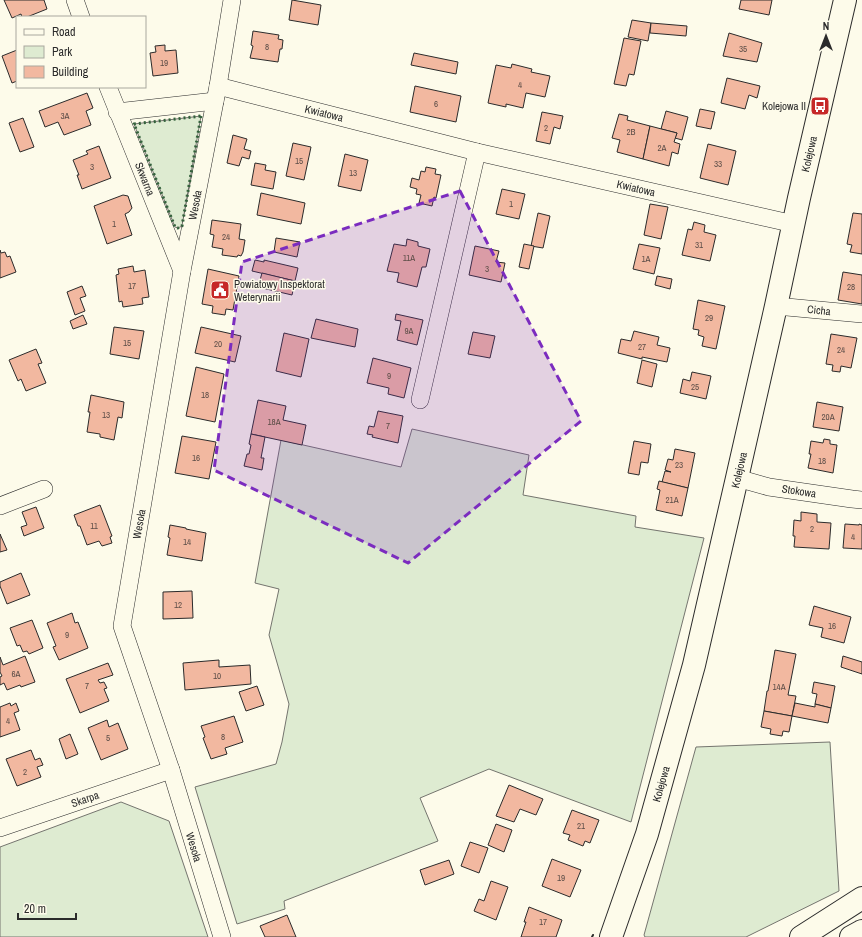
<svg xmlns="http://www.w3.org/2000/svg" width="862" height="937" viewBox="0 0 862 937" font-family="'Archivo Narrow',sans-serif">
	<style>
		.green { fill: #deebd1; stroke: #74746e }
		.building { fill: #f2b8a0; stroke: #2b2b2b }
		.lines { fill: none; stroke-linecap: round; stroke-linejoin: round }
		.street-casing { stroke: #2b2b2b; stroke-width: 18 }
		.secondary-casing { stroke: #2b2b2b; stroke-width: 24 }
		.primary-casing { stroke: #2b2b2b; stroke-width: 24 }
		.street { stroke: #fdfbea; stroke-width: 17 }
		.secondary { stroke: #fdfbea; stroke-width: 22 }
		.primary { stroke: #fdfbea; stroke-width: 22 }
		.hedge { stroke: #34623c; stroke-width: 3; stroke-dasharray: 2 3; stroke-linecap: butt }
		.wall { stroke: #2b2b2b; stroke-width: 2 }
		.marked { fill: #7b2cbf; fill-opacity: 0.2; stroke: #7b2cbf; stroke-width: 3; stroke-dasharray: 8 5; stroke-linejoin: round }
		.labels { text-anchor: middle; stroke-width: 3; stroke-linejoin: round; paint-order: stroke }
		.number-label { font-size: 9px; fill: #5d4e48 }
		.poi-label { font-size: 11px; fill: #2b2b2b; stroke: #fdfbea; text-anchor: end }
		.street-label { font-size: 11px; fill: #2b2b2b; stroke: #fdfbea }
	</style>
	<rect width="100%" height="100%" fill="#fdfbea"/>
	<g class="green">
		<polygon points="201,116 182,226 178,228 175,227 134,124"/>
		<polygon points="412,429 529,455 523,495 636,516 635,527 704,538 631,822 489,769 420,798 438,841 284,901 285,909 237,924 195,787 276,764 282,742 289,704 269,635 279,589 255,583 281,440 401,467"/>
		<polygon points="830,742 839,891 746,937 645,937 644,935 696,747"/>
		<polygon points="121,802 169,821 208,937 0,937 0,847"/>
	</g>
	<g class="building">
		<polygon points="4,0 44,0 47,9 27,17 22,17 21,14 12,18"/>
		<polygon points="292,0 321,5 318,25 289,20"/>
		<polygon points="741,0 772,0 769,15 739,9"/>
		<polygon points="632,20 651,23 648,41 628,37"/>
		<polygon points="651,23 687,26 686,36 650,33"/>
		<polygon points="253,31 279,35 278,39 283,40 282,49 280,49 278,62 250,58 253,46 251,45"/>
		<polygon points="729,33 762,43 757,62 723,56"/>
		<polygon points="624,38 641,41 634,75 629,74 626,86 614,84"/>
		<polygon points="165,45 165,51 176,50 178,73 153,76 150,53 156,52 155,46"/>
		<polygon points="17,50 17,81 12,83 2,56"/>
		<polygon points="414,53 458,62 456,74 411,65"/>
		<polygon points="512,64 532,69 531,72 550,76 545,97 526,93 523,108 506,104 506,107 488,103 496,65 511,68"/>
		<polygon points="727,78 760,86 757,98 749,95 745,109 721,103"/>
		<polygon points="415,86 461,96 456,122 410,112"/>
		<polygon points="87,93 93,108 86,111 91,125 64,135 58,122 45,127 39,111"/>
		<polygon points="700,109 715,112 711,129 696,126"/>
		<polygon points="666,111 688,117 682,140 675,138 677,133 661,129"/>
		<polygon points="542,112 563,116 560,129 554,127 550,144 536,141"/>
		<polygon points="619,114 628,116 627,120 650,126 643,159 617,152 620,140 612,138"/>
		<polygon points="23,118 34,147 20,152 9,123"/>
		<polygon points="650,126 677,133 674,142 680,144 678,154 672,152 669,166 643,159"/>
		<polygon points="233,135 247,139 244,149 251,151 249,159 242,157 239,166 227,163"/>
		<polygon points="293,143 311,147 304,180 286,176"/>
		<polygon points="708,144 736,151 728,185 700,178"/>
		<polygon points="99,146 111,178 82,189 77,175 79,175 73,160 88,154 86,151"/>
		<polygon points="345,154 368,160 361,191 338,186"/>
		<polygon points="255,163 266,165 265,170 276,172 273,189 251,185"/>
		<polygon points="426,167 436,169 435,174 441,175 436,198 434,197 432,206 419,203 421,195 416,194 417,189 410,187 412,178 419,180 421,171 425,172"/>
		<polygon points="502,189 525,194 519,219 496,214"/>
		<polygon points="261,193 305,203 301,224 257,215"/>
		<polygon points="123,195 128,196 132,208 129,212 125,214 132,235 107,244 94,206"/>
		<polygon points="650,204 668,207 661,239 644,235"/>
		<polygon points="538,213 550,216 543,248 531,246"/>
		<polygon points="853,213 862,214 862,254 850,252 852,245 847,244"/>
		<polygon points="212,220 241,224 239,239 245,240 243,252 241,256 238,255 237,257 222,255 223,249 212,247 214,235 210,234"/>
		<polygon points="694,222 705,225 704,232 716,235 710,261 682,255 688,229 692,230"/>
		<polygon points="276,238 300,242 297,257 274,252"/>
		<polygon points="407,239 418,242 418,246 430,249 426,267 422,267 417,287 397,282 399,273 387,271 394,244 406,246"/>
		<polygon points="524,244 534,246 529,269 519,267"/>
		<polygon points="639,244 660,248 654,274 633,269"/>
		<polygon points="475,246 499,251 496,262 505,263 501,282 469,275"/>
		<polygon points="0,250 1,253 5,252 7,257 10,256 16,272 0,278"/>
		<polygon points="255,260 264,262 264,260 298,268 295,281 252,271"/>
		<polygon points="133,266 134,272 145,270 149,297 142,298 143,304 123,307 122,301 119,302 116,275 119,274 118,269"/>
		<polygon points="208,269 239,276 233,310 226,309 225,315 212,313 213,306 202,304"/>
		<polygon points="843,272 862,275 862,304 838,300"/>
		<polygon points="262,273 295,281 292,295 258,287"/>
		<polygon points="657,276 672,279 670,289 655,285"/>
		<polygon points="82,286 86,296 80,298 85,311 75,315 67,292"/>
		<polygon points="698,300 725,306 716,349 702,346 704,337 698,335 699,330 693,329"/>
		<polygon points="396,314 423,320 417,345 397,340 401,321 395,320"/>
		<polygon points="83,315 87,324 73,329 70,321"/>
		<polygon points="316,319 358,329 355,347 311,338"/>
		<polygon points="114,327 144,331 139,359 110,354"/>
		<polygon points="201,327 241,336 235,362 195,353"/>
		<polygon points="634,331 659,337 657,345 670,348 667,362 642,357 642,359 618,353 621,339 631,341"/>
		<polygon points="473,332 495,336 490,358 468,354"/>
		<polygon points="284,333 309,339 301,377 276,371"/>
		<polygon points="831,334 857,338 851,368 841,366 840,372 832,371 833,365 826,364"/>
		<polygon points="36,349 42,363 38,364 46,383 26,391 21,379 18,381 9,360"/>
		<polygon points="373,358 411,368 404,398 388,394 389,388 367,383"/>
		<polygon points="642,360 657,364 652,387 637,383"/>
		<polygon points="196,367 224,374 215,422 186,416"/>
		<polygon points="692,372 711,376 706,399 680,393 683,379 690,381"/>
		<polygon points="91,395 124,402 122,418 118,417 114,440 100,437 100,434 87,432 90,412 88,412"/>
		<polygon points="258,400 286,406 283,420 306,425 302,445 251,434"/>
		<polygon points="817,402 843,407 839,431 813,427"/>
		<polygon points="378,411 403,416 398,443 372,437 373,435 367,434 369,426 374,427"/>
		<polygon points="251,434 265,437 261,458 264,458 262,470 244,466 247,454 249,454 251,445 249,444"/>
		<polygon points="182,436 216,442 209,479 175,473"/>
		<polygon points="824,439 830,440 830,444 837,445 833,473 808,468 811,454 809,454 811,441 823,443"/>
		<polygon points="634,441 651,444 648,463 641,462 639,475 628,473"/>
		<polygon points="675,449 695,453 688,488 662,482 665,471 671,472 665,470 668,459 673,460"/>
		<polygon points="659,481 688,488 682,516 656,510 660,490 657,489"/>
		<polygon points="100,505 112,536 110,537 112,543 102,546 99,541 87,545 80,526 78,526 74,515"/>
		<polygon points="36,507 44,528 24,536 21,527 27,525 22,512"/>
		<polygon points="801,512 817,514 817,522 831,523 829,549 794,547 795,536 793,536 794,520 801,521"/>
		<polygon points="845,524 859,525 859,524 862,525 862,549 843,548"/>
		<polygon points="170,525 186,528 186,529 206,533 202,561 167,555 170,538 168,537"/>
		<polygon points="0,534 7,550 0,552"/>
		<polygon points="21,573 30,595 7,604 0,586 0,582"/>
		<polygon points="192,591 193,618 163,619 163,592"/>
		<polygon points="814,606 851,617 844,643 821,637 823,628 809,625"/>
		<polygon points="72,613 75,623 78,622 88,648 59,660 53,647 56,646 47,623"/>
		<polygon points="32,620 43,648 29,654 27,651 23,652 20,645 17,646 10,628"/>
		<polygon points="775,650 796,654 788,695 796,696 792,716 764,711 767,691 768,691"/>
		<polygon points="25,656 35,682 21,687 20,685 7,690 4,683 0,685 0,677 2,676 0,672 0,657 3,665"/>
		<polygon points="843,656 862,662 862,674 841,667"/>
		<polygon points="219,660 219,667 250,665 251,684 185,690 183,663"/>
		<polygon points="108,663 113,675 98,680 100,683 104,682 107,688 104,689 109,701 80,713 66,679"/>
		<polygon points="814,682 835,686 831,708 815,704 817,694 812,693"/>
		<polygon points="257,686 264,705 246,711 239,692"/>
		<polygon points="10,703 11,706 16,703 19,711 14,713 20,730 0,737 0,707"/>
		<polygon points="795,703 815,707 815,704 831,708 828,723 792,716"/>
		<polygon points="764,711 792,716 789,732 783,731 782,736 770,734 771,729 761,727"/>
		<polygon points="234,716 243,742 225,748 227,754 211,759 203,738 205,737 201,726"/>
		<polygon points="107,720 109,727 118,723 128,749 101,760 88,728"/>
		<polygon points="70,734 78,754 66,759 59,739"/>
		<polygon points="31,750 35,760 40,758 43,765 37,767 41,777 17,786 6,759"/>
		<polygon points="509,785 543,799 536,815 520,809 514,822 496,816"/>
		<polygon points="572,810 599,820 590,843 585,841 583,846 568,840 570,835 563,833"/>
		<polygon points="496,824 512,830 504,852 488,845"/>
		<polygon points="470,842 488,848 479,873 461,866"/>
		<polygon points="552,859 581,870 570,897 542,886"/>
		<polygon points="449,860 454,874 425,885 420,870"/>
		<polygon points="491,881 508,887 496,920 474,911 479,899 484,901"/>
		<polygon points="529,907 562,920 556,937 521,937 526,922 524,922"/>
		<polygon points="287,915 296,937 265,937 260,926"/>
	</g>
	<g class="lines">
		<defs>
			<g id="street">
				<polyline points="75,0 81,17"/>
				<polyline points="218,86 477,152 794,224"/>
				<polyline points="108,87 182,271"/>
				<polyline points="117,112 215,101"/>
				<polyline points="776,306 862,314"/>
				<polyline points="420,400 477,152"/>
				<polyline points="737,478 769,487 852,499 862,500"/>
				<polyline points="0,506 44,489"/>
				<polyline points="0,828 171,770"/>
				<polyline points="222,937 171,770 122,626 182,271 218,86 232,0"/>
			</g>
			<polyline id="secondary" points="611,937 647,834 694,665 737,478 776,306 799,198 845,0"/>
			<g id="primary">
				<polyline points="801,937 862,898"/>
				<polyline points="851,937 862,931"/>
			</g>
		</defs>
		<use href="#street" class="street-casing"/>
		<use href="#secondary" class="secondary-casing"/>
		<use href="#primary" class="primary-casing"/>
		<use href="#street" class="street"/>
		<use href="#secondary" class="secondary"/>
		<use href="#primary" class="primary"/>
		<polygon class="hedge" points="201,116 182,226 178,228 175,227 134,124"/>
		<polyline class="wall" points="592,937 593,935"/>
	</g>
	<path class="marked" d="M460,191l121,230 -173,142 -194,-93 28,-208z"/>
	<defs>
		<symbol id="bus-square" viewBox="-11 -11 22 22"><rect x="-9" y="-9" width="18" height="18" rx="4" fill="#c62828" stroke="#fdfbea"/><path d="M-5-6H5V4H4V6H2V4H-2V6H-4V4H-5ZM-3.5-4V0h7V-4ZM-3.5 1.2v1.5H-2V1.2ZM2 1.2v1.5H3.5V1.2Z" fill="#fff"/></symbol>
		<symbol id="civic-square" viewBox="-11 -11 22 22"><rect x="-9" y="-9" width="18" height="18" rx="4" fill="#c62828" stroke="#fdfbea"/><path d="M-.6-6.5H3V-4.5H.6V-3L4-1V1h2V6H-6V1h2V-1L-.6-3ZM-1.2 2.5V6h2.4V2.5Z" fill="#fff"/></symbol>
	</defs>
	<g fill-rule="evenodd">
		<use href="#bus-square" x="809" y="95" width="22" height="22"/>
		<use href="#civic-square" x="209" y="279" width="22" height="22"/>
	</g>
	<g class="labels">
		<g class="number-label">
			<text x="267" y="50">8</text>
			<text x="743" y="52">35</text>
			<text x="164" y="66">19</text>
			<text x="520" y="88">4</text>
			<text x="436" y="107">6</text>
			<text x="65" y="119">3A</text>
			<text x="546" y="131">2</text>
			<text x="631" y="135">2B</text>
			<text x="662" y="151">2A</text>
			<text x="299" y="164">15</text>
			<text x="718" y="167">33</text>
			<text x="92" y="170">3</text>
			<text x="353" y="176">13</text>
			<text x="511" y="207">1</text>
			<text x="114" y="227">1</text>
			<text x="226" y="240">24</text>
			<text x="699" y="248">31</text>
			<text x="409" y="261">11A</text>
			<text x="646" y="262">1A</text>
			<text x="487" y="272">3</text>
			<text x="132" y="289">17</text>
			<text x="851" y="290">28</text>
			<text x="709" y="321">29</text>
			<text x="409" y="334">9A</text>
			<text x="127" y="346">15</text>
			<text x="218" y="347">20</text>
			<text x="642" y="350">27</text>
			<text x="841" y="353">24</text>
			<text x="389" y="379">9</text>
			<text x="695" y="390">25</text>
			<text x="205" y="398">18</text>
			<text x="106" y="418">13</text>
			<text x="828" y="420">20A</text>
			<text x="274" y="425">18A</text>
			<text x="388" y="429">7</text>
			<text x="196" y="461">16</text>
			<text x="822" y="464">18</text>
			<text x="679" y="468">23</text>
			<text x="672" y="503">21A</text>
			<text x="94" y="529">11</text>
			<text x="812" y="532">2</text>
			<text x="853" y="540">4</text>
			<text x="187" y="545">14</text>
			<text x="178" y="608">12</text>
			<text x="832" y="629">16</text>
			<text x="67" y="638">9</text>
			<text x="16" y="677">6A</text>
			<text x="217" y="679">10</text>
			<text x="87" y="689">7</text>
			<text x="779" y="690">14A</text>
			<text x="8" y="724">4</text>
			<text x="223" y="740">8</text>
			<text x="108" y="741">5</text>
			<text x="25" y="775">2</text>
			<text x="581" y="829">21</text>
			<text x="561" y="881">19</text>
			<text x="543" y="925">17</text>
		</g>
		<g class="poi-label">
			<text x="806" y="110">Kolejowa II</text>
			<text x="234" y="288" text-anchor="start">Powiatowy Inspektorat<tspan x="234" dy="13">Weterynarii</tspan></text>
		</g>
		<g class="street-label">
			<text transform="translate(324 113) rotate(14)" y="4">Kwiatowa</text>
			<text transform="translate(809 154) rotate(-77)" y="4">Kolejowa</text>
			<text transform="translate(145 179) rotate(68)" y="4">Skwarna</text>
			<text transform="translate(636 188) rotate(13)" y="4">Kwiatowa</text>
			<text transform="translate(195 205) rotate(-79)" y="4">Wesoła</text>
			<text transform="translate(819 310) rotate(6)" y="4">Cicha</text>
			<text transform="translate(739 470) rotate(-77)" y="4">Kolejowa</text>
			<text transform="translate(799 491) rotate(9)" y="4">Stokowa</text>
			<text transform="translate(139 524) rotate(-80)" y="4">Wesoła</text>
			<text transform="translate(661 784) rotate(-74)" y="4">Kolejowa</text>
			<text transform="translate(85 799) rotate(-19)" y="4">Skarpa</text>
			<text transform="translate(194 847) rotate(73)" y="4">Wesoła</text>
		</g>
	</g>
	<rect x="16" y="16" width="130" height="72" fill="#fdfbea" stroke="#a9a89e"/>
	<rect x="24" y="29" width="20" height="6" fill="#fdfbea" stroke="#a9a89e"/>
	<text x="52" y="36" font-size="12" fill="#2b2b2b">Road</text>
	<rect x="24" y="46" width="20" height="12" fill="#deebd1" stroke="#a9a89e"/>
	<text x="52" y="56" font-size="12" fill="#2b2b2b">Park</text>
	<rect x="24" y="66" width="20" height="12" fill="#f2b8a0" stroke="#a9a89e"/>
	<text x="52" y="76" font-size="12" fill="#2b2b2b">Building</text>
	<g transform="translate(826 36)" stroke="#fdfbea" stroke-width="3" paint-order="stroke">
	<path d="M0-3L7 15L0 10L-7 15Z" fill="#2b2b2b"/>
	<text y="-6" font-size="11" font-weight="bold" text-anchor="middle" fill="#2b2b2b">N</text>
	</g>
	<path d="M18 913v6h58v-6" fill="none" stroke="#2b2b2b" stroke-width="2"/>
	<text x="24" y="913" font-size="12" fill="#2b2b2b" stroke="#fdfbea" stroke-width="3" paint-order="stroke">20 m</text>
</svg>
